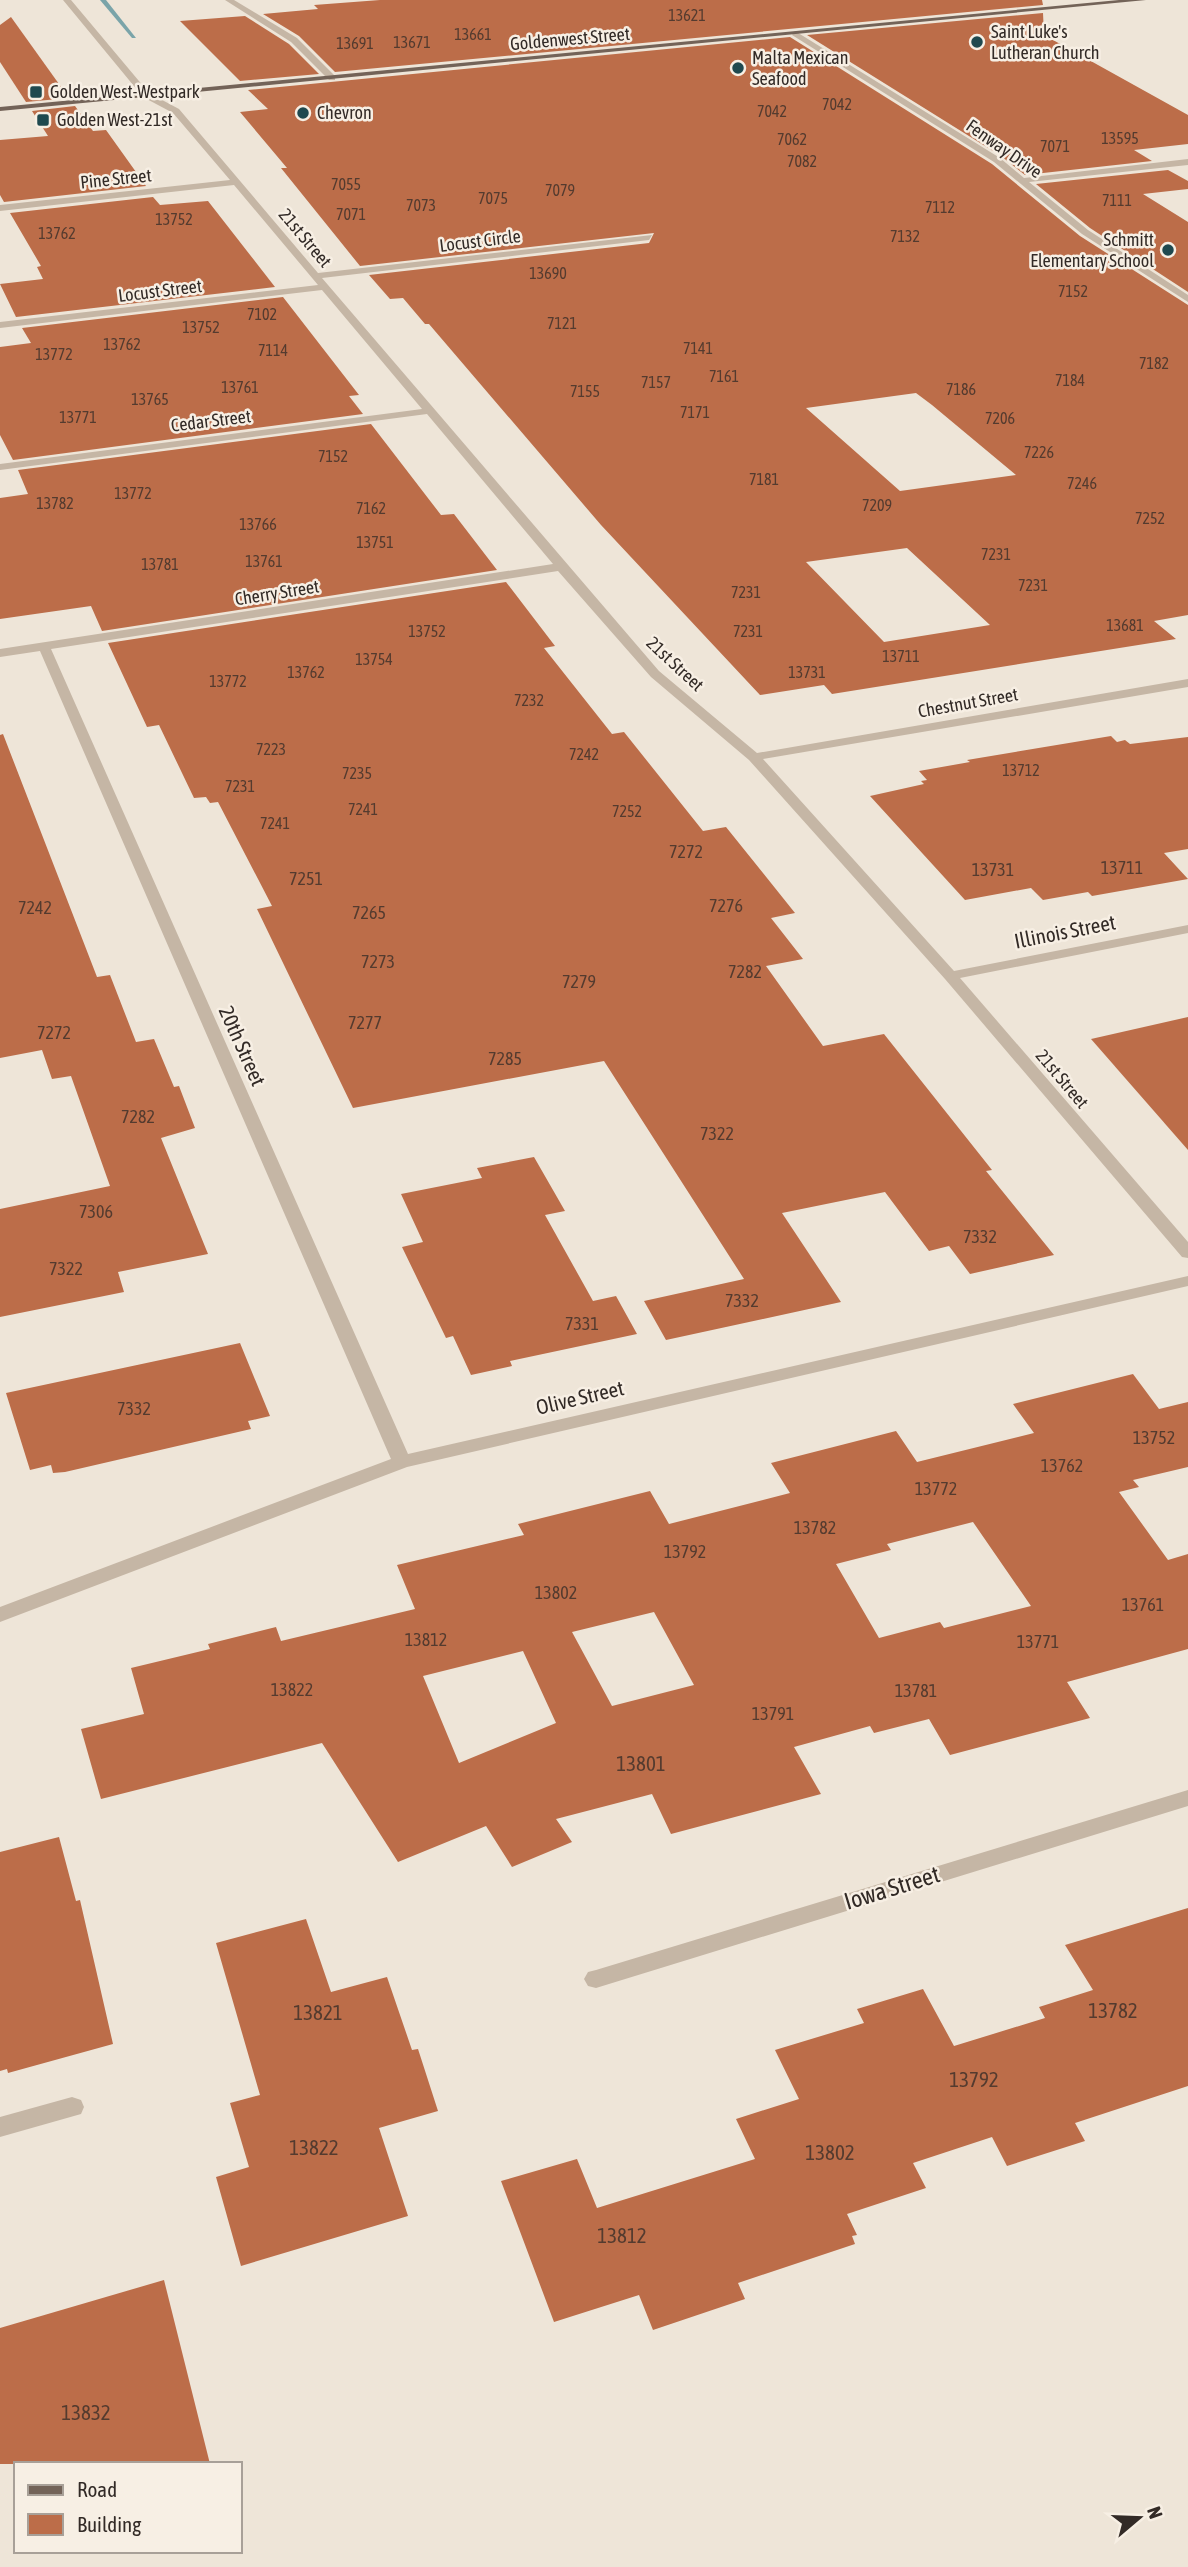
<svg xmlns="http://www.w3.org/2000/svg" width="1188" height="2567" viewBox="0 0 1188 2567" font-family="'Asap Condensed',sans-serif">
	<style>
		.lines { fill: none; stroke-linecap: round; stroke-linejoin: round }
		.stream { fill: #7aa4a9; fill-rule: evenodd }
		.building { fill: #bc6d49; fill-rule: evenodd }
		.minor { fill: #c5b6a5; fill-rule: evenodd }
		.major { fill: #736358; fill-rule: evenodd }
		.poi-dot { fill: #1f494f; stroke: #f7efe4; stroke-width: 2.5 }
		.labels { text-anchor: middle; stroke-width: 5; stroke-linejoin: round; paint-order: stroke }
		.far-number-label { font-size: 16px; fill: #543b2f }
		.far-poi-label { font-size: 18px; fill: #322a26; stroke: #f7efe4; text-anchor: start }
		.far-street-label { font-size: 18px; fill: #322a26; stroke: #f7efe4 }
		.number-label { font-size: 18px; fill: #543b2f }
		.street-label { font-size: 21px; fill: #322a26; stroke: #f7efe4 }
		.near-number-label { font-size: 21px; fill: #543b2f }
		.near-street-label { font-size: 24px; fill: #322a26; stroke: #f7efe4 }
	</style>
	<rect width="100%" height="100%" fill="#eee5d8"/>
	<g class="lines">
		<polygon class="stream" points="100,0 106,0 136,38 132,38"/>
	</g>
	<g class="building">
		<polygon points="380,0 1042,0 1043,5 335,72 299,36 263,14 318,9 314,5"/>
		<polygon points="1043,13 1044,35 1188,115 1188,144 1134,150 1152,161 1025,175 1001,156 807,35"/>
		<polygon points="245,16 289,44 319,74 240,81 180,21"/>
		<polygon points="11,17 69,98 26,102 0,62 0,25"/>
		<path d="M790,37l202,127 88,72 108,69v310l-34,6 22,18 -344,55 -8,-9 -64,10 -159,-170 -172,-201h-4l-22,-26 -13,1 -21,-24 280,-32 5,-10 -294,33 -79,-98h6l-47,-56 28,-3 -20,-19zM916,393l16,12 84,70 -116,16 -94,-83zM907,548l83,77 -106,17 -78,-80z"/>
		<polygon points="75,106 93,131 106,130 146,186 4,202 0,195 0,140 48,136 32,111"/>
		<polygon points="1168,170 1188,181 1188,189 1143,194 1188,222 1188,292 1090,228 1036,184"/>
		<polygon points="153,197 160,205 208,201 275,287 16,317 0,284 43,279 37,267 41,266 10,213"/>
		<polygon points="283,297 359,395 349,396 363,414 13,460 0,435 0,347 31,343 22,328"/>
		<polygon points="371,424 441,515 454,514 497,570 102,631 91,606 0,619 0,498 28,494 18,470"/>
		<polygon points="506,582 555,646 544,648 612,734 624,732 703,831 726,827 795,913 771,918 803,959 766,966 823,1046 884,1034 992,1170 986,1171 1054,1255 970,1274 949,1246 929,1251 885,1192 782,1213 841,1302 666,1340 644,1301 744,1279 604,1061 353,1108 257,909 272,906 218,802 210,803 206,797 194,798 159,725 147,727 108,643"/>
		<polygon points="3,734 97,977 110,975 136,1042 154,1039 174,1087 179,1086 195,1128 161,1138 208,1254 118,1272 124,1292 0,1317 0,1209 110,1186 71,1076 52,1079 42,1050 0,1058 0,735"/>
		<polygon points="1111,736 1117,742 1125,740 1130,744 1188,737 1188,849 1164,853 1188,879 1092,896 1088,892 1043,900 1031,888 965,900 870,796 924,784 921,781 927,780 919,771 970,762 967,760"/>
		<polygon points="1188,1017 1188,1150 1091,1039"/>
		<polygon points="534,1157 565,1211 545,1215 593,1301 616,1296 637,1334 510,1361 512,1366 471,1375 453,1336 446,1338 402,1247 423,1242 401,1194 482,1178 477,1168"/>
		<polygon points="240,1343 270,1416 248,1421 251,1429 65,1472 53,1473 51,1465 30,1470 6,1393"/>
		<path d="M1133,1374l26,35 29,-7v65l-55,13 6,7 -20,5 49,68 20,-6v95l-121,33 23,36 -140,37 -21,-36 -55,14 -4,-7 -76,21 27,47 -150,40 -19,-40 -96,25 16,23 -60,25 -26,-41 -88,36 -76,-119 -221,56 -20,-70 63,-15 -13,-46 79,-19 -2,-5 68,-17 5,14 134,-32 -18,-44 127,-30 -6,-11 132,-33 19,33 121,-31 -19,-30 125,-32 21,31 117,-29 -21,-29zM973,1522l58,84 -87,22 -4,-6 -61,16 -43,-74 55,-14 -4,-6zM654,1612l40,73 -82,21 -40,-74zM523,1651l33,72 -97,40 -36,-87z"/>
		<polygon points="59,1837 76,1901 80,1900 113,2044 8,2073 7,2069 0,2071 0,1852"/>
		<polygon points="1188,1908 1188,2086 1075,2123 1085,2141 1007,2166 992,2137 913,2163 926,2188 847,2214 857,2235 852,2236 855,2244 738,2283 745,2299 653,2330 639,2295 554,2322 501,2181 577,2159 597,2208 755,2159 736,2119 799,2099 775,2050 864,2023 857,2009 923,1989 954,2046 1045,2018 1039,2007 1093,1990 1065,1945"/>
		<polygon points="306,1919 331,1992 387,1977 412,2050 418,2049 438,2111 379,2128 408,2216 241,2266 216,2177 249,2167 230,2103 260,2095 216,1943"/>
		<polygon points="164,2280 210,2464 0,2464 0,2328"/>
	</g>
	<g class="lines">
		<g class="minor">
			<polygon points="63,0 71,0 149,93 179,109 318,273 652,235 649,240 322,278 659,671 757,753 1188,679 1188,687 763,759 954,971 1188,925 1188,933 960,978 1188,1242 1188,1258 1182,1257 945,979 749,760 651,677 558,571 51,649 408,1454 1188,1276 1188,1286 407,1467 0,1622 0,1607 391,1459 40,651 0,657 0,649 553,564 427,414 0,470 0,464 422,409 322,290 0,328 0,322 318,285 234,185 0,211 0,205 230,180 173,113 143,97"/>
			<polygon points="225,0 234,0 297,38 335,76 335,80 329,80 291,42"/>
			<polygon points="795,31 1000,158 1024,178 1188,159 1188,165 1029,182 1088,230 1188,295 1188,302 1082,234 994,162 792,35"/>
			<polygon points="1188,1790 1188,1806 596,1988 588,1986 584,1979 588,1972 596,1970"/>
			<polygon points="72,2097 81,2100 84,2107 81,2114 0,2137 0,2117"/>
		</g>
		<polygon class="major" points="1119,0 1146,0 0,111 0,107"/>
	</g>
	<g class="poi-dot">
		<circle cx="977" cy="42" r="7"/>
		<circle cx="738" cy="68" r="7"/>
		<rect x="29" y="85" width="14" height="14" rx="3.5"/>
		<circle cx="303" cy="113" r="7"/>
		<rect x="36" y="113" width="14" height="14" rx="3.5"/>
		<circle cx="1168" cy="250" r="7"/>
	</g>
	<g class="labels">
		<g class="far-number-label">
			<text x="687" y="21">13621</text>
			<text x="473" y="40">13661</text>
			<text x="412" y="48">13671</text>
			<text x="355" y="49">13691</text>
			<text x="837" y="110">7042</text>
			<text x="772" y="117">7042</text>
			<text x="1120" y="144">13595</text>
			<text x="792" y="145">7062</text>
			<text x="1055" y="152">7071</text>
			<text x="802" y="167">7082</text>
			<text x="346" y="190">7055</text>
			<text x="560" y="196">7079</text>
			<text x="493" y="204">7075</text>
			<text x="1117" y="206">7111</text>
			<text x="421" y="211">7073</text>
			<text x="940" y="213">7112</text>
			<text x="351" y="220">7071</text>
			<text x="174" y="225">13752</text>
			<text x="57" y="239">13762</text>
			<text x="905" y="242">7132</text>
			<text x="548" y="279">13690</text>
			<text x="1073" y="297">7152</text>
			<text x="262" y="320">7102</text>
			<text x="562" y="329">7121</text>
			<text x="201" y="333">13752</text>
			<text x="122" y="350">13762</text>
			<text x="698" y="354">7141</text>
			<text x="273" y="356">7114</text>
			<text x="54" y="360">13772</text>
			<text x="1154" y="369">7182</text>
			<text x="724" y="382">7161</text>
			<text x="1070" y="386">7184</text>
			<text x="656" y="388">7157</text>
			<text x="240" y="393">13761</text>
			<text x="961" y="395">7186</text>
			<text x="585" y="397">7155</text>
			<text x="150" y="405">13765</text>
			<text x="695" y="418">7171</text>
			<text x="78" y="423">13771</text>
			<text x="1000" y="424">7206</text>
			<text x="1039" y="458">7226</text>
			<text x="333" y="462">7152</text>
			<text x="764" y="485">7181</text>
			<text x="1082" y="489">7246</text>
			<text x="133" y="499">13772</text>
			<text x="55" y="509">13782</text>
			<text x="877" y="511">7209</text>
			<text x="371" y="514">7162</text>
			<text x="1150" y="524">7252</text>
			<text x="258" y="530">13766</text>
			<text x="375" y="548">13751</text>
			<text x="996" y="560">7231</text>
			<text x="264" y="567">13761</text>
			<text x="160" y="570">13781</text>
			<text x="1033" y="591">7231</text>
			<text x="746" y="598">7231</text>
			<text x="1125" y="631">13681</text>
			<text x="427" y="637">13752</text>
			<text x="748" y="637">7231</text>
			<text x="901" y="662">13711</text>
			<text x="374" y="665">13754</text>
			<text x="306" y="678">13762</text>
			<text x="807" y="678">13731</text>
			<text x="228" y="687">13772</text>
			<text x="529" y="706">7232</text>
			<text x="271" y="755">7223</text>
			<text x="584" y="760">7242</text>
			<text x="1021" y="776">13712</text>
			<text x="357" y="779">7235</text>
			<text x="240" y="792">7231</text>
			<text x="363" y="815">7241</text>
			<text x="627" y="817">7252</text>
			<text x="275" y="829">7241</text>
		</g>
		<g class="far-poi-label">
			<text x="991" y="38">Saint Luke's<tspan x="991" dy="21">Lutheran Church</tspan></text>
			<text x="752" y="64">Malta Mexican<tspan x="752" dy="21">Seafood</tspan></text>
			<text x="50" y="98">Golden West-Westpark</text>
			<text x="317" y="119">Chevron</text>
			<text x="57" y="126">Golden West-21st</text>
			<text x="1154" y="246" text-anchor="end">Schmitt<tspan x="1154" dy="21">Elementary School</tspan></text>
		</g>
		<g class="far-street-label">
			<text transform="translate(570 39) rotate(-5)" y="6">Goldenwest Street</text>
			<text transform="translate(1004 149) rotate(35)" y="6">Fenway Drive</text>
			<text transform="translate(116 179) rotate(-6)" y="6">Pine Street</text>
			<text transform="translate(305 238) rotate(50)" y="6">21st Street</text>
			<text transform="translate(480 241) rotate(-7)" y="6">Locust Circle</text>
			<text transform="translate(160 291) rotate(-7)" y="6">Locust Street</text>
			<text transform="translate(211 421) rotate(-7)" y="6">Cedar Street</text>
			<text transform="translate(277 593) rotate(-9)" y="6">Cherry Street</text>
			<text transform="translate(675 664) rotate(43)" y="6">21st Street</text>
			<text transform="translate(968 703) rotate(-10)" y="6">Chestnut Street</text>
			<text transform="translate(1062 1079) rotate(50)" y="6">21st Street</text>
		</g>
		<g class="number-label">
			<text x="686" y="858">7272</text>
			<text x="1122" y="874">13711</text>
			<text x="993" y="876">13731</text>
			<text x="306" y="885">7251</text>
			<text x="726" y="912">7276</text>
			<text x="35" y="914">7242</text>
			<text x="369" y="919">7265</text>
			<text x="378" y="968">7273</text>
			<text x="745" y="978">7282</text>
			<text x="579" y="988">7279</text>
			<text x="365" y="1029">7277</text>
			<text x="54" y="1039">7272</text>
			<text x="505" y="1065">7285</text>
			<text x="138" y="1123">7282</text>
			<text x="717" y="1140">7322</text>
			<text x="96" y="1218">7306</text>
			<text x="980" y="1243">7332</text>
			<text x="66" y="1275">7322</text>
			<text x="742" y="1307">7332</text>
			<text x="582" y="1330">7331</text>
			<text x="134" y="1415">7332</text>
			<text x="1154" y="1444">13752</text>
			<text x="1062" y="1472">13762</text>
			<text x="936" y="1495">13772</text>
			<text x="815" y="1534">13782</text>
			<text x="685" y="1558">13792</text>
			<text x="556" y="1599">13802</text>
			<text x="1143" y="1611">13761</text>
			<text x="426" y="1646">13812</text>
			<text x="1038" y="1648">13771</text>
			<text x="292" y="1696">13822</text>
			<text x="916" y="1697">13781</text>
			<text x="773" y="1720">13791</text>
		</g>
		<g class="street-label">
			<text transform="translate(1065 932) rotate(-11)" y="7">Illinois Street</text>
			<text transform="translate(242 1046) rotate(66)" y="7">20th Street</text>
			<text transform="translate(580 1398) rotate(-13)" y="7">Olive Street</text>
		</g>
		<g class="near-number-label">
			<text x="641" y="1771">13801</text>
			<text x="1113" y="2018">13782</text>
			<text x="318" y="2020">13821</text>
			<text x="974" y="2087">13792</text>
			<text x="314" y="2155">13822</text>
			<text x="830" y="2160">13802</text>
			<text x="622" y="2243">13812</text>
			<text x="86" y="2420">13832</text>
		</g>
		<g class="near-street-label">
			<text transform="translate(892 1888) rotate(-17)" y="8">Iowa Street</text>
		</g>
	</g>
	<rect x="14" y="2462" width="228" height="91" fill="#f7efe4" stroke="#a8a098" stroke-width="2"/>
	<rect x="28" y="2485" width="35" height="10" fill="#736358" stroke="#a8a098" stroke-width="2"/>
	<text x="77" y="2497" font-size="21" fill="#322a26">Road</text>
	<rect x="28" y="2514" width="35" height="21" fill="#bc6d49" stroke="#a8a098" stroke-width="2"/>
	<text x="77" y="2532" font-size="21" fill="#322a26">Building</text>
	<g transform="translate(1139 2518) rotate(71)" stroke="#f7efe4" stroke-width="5" paint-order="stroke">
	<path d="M0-5L12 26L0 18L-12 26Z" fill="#322a26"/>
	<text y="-10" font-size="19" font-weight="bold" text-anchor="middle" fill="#322a26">N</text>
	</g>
</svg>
